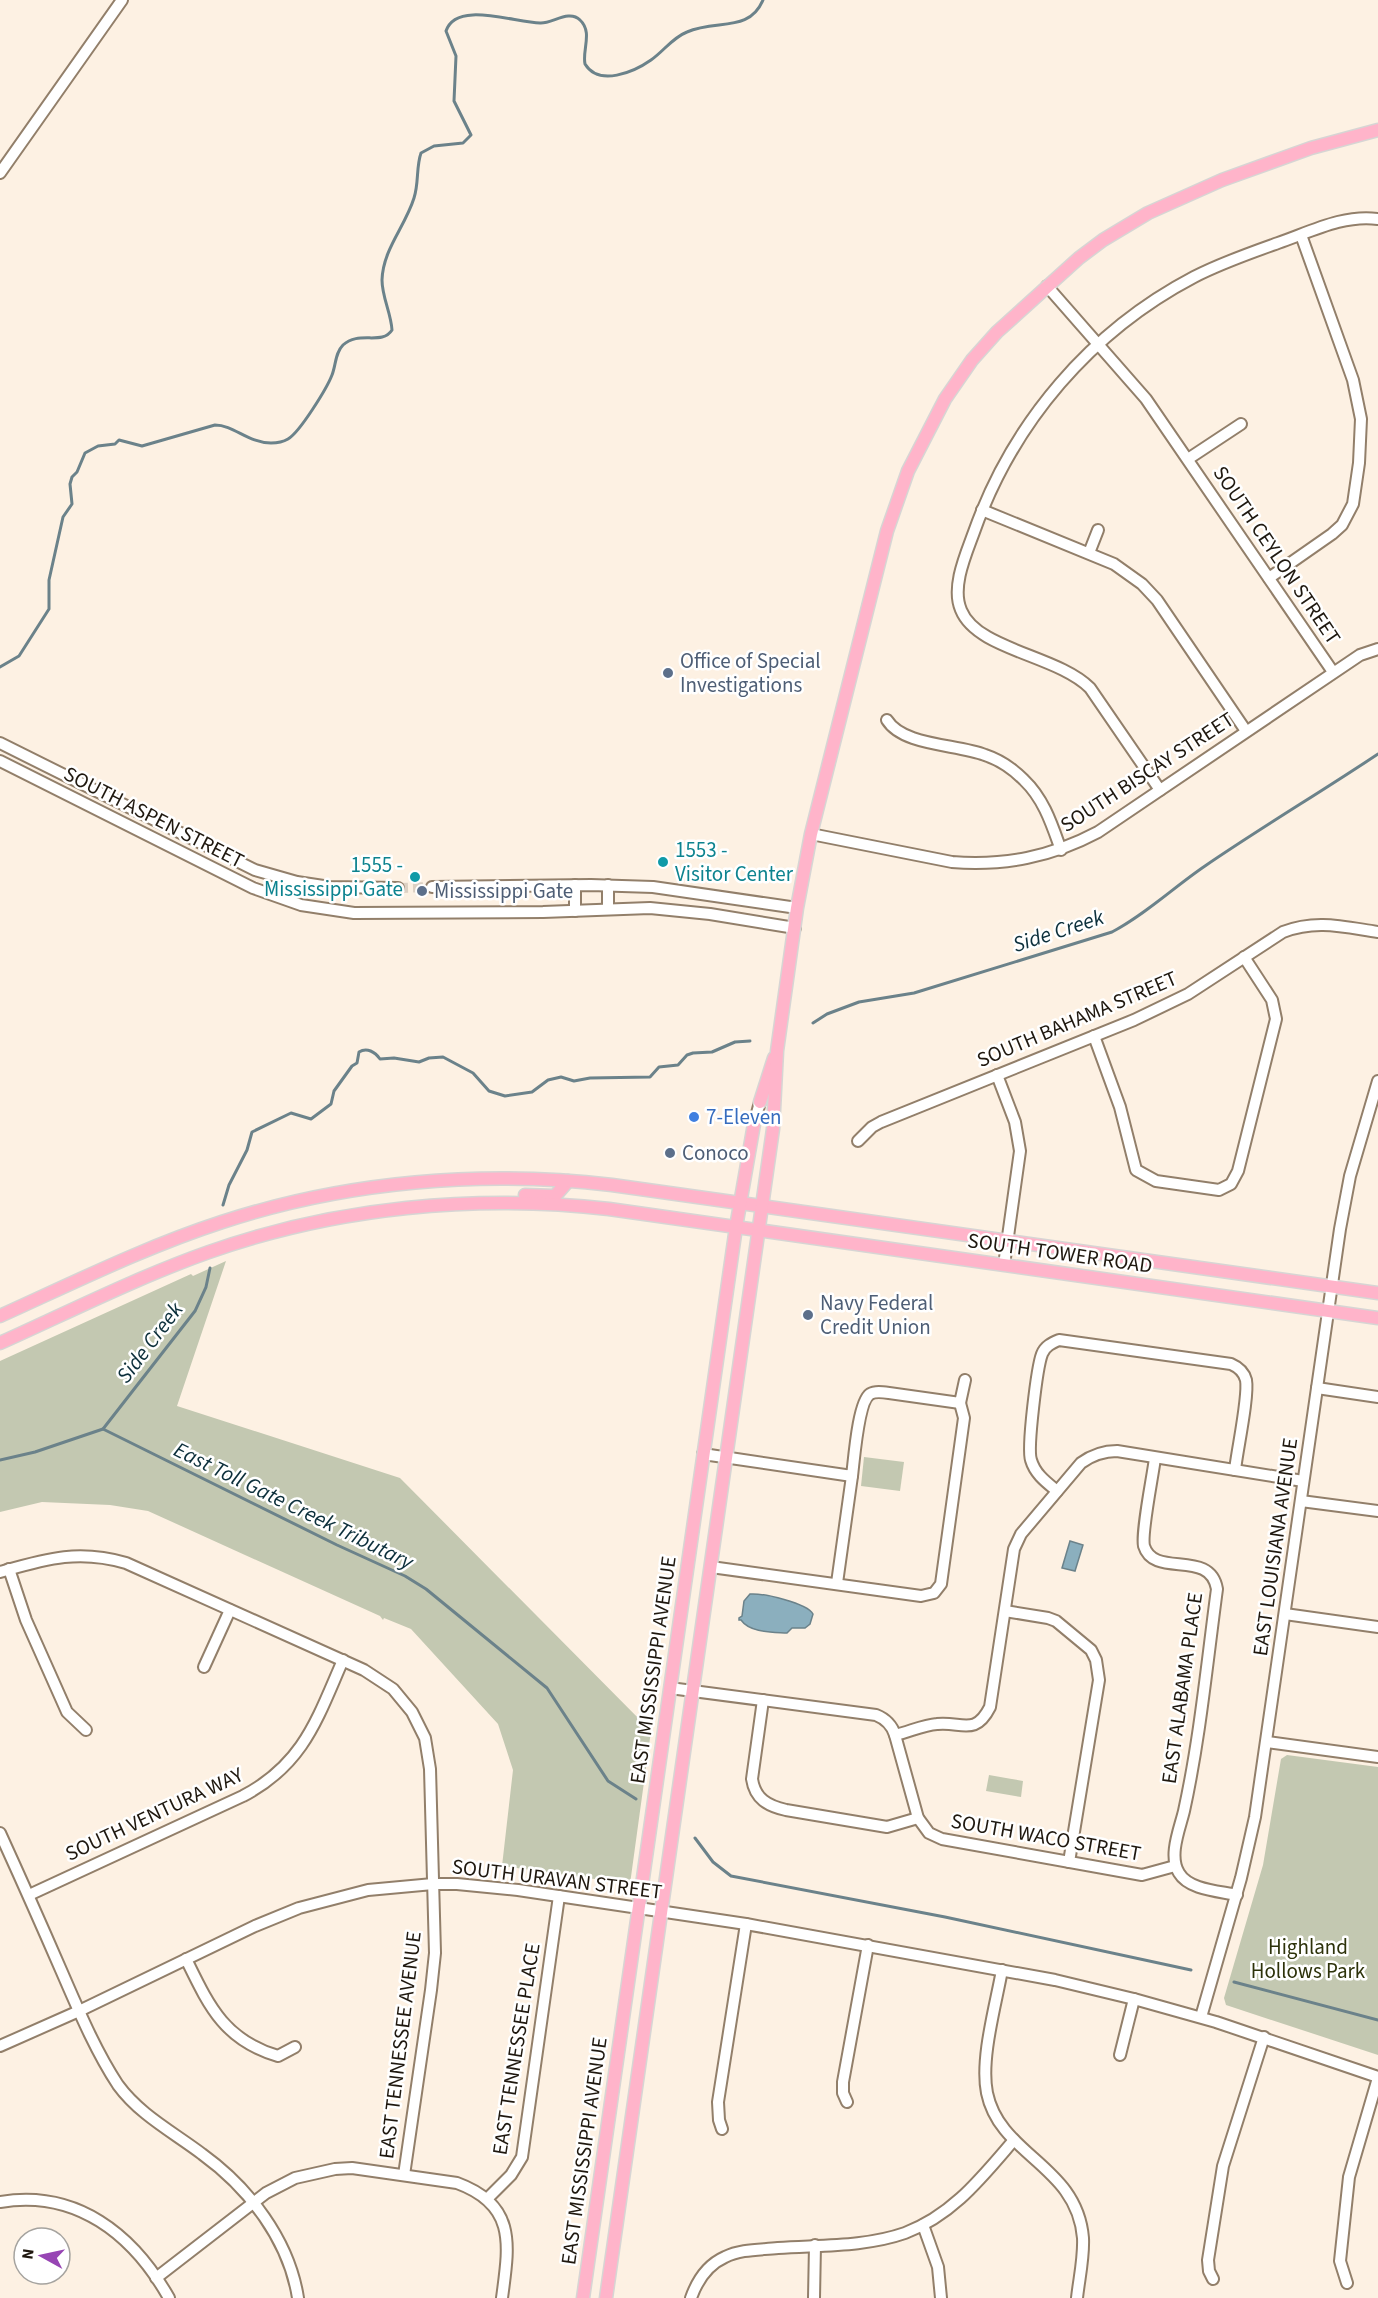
<svg xmlns="http://www.w3.org/2000/svg" width="1378" height="2298" viewBox="0 0 1378 2298" font-family="'Source Sans 3',sans-serif">
	<style>
		.green { fill: #c3c8b1 }
		.water { fill: #8bafbe; stroke: #6b828a; stroke-width: 1.5 }
		.lines { fill: none; stroke-linecap: round; stroke-linejoin: round }
		.stream { stroke: #6b828a; stroke-width: 3 }
		.minor-tunnel { stroke: #dcd0c3; stroke-width: 10; stroke-dasharray: 10 5; stroke-linecap: butt }
		.minor-casing { stroke: #927f6a; stroke-width: 14 }
		.major-casing { stroke: #d7d5d4; stroke-width: 15 }
		.minor { stroke: #fff; stroke-width: 10 }
		.major { stroke: #ffb4ca; stroke-width: 12 }
		.service-dot { fill: #5c6f8a; stroke: #fff; stroke-width: 2 }
		.culture-dot { fill: #0f9aa8; stroke: #fff; stroke-width: 2 }
		.shop-dot { fill: #3f7fe0; stroke: #fff; stroke-width: 2 }
		.labels { text-anchor: middle; stroke-width: 5; stroke-linejoin: round; paint-order: stroke }
		.street-label { font-size: 21px; fill: #1f180f; stroke: #fff }
		.service-label { font-size: 21px; fill: #4e5e75; stroke: #fff; text-anchor: start }
		.culture-label { font-size: 21px; fill: #0d838f; stroke: #fff; text-anchor: start }
		.shop-label { font-size: 21px; fill: #366cbe; stroke: #fff; text-anchor: start }
		.park-label { font-size: 21px; fill: #2d320a; stroke: #fff }
		.water-label { font-size: 22px; font-style: italic; fill: #0c2f3b; stroke: #fff }
	</style>
	<rect width="100%" height="100%" fill="#fdf1e3"/>
	<g class="green">
		<polygon points="226,1261 177,1406 400,1478 651,1731 630,1884 502,1866 513,1770 498,1724 411,1629 384,1618 383,1620 380,1616 148,1511 110,1505 42,1502 0,1512 0,1361 191,1274 193,1276"/>
		<polygon points="864,1457 904,1462 900,1491 861,1486"/>
		<polygon points="1287,1755 1378,1767 1378,2055 1226,2005 1224,1998 1263,1865 1281,1759"/>
		<polygon points="989,1775 1023,1781 1021,1797 986,1791"/>
	</g>
	<g class="water">
		<polygon points="1070,1541 1083,1545 1075,1571 1062,1568"/>
		<path d="M750,1594c13,-1 57,9 63,20l-3,10 -5,4h-13l-5,5c-14,-1 -37,0 -46,-13h-2v-2l3,-2 2,-15z"/>
	</g>
	<g class="lines">
		<g class="stream">
			<path d="M0,667l19,-11 30,-47v-29l14,-63 9,-13 -2,-20 2,-7 5,-5 8,-19 13,-7 17,-2 4,-4 23,6 73,-21c19,0 33,18 56,18 6,0 12,-1 17,-4 12,-7 39,-51 44,-64 4,-10 3,-22 11,-30 16,-15 39,1 49,-15 -1,-17 -10,-33 -10,-50 1,-31 23,-53 32,-82 5,-15 2,-31 7,-45l13,-7 29,-3 8,-8 -17,-34 2,-45 -10,-25c10,-31 70,-8 94,-8 12,1 29,-14 40,-3 13,12 2,30 5,44 14,23 49,8 66,-4 13,-9 21,-22 36,-28 30,-13 62,1 76,-32"/>
			<path d="M813,1023l14,-9 32,-12 55,-9 198,-61c34,-18 62,-45 93,-66 57,-39 116,-74 173,-112"/>
			<path d="M223,1205l6,-20 18,-35 5,-18 39,-19 20,6 20,-15 3,-13 18,-25 5,-3 2,-11c8,-5 16,0 21,7l14,-1 25,4 10,-4 14,-1 30,16 16,18 16,5 27,-4 16,-12 13,-3 13,4 16,-3 60,-1 9,-10 19,-2 9,-10 6,-2 19,-1 23,-10 15,-1"/>
			<polyline points="103,1429 195,1311 206,1287 210,1268"/>
			<polyline points="0,1460 35,1452 103,1429 337,1545 405,1576 426,1589 547,1688 608,1781 636,1799"/>
			<polyline points="695,1838 713,1862 731,1876 945,1917 1191,1970"/>
			<polyline points="1234,1982 1378,2020"/>
		</g>
		<polyline class="minor-tunnel" points="398,888 432,887"/>
		<defs>
			<g id="minor">
				<polyline points="0,173 122,0"/>
				<polyline points="1047,286 1146,399 1333,672"/>
				<polyline points="1188,459 1241,424"/>
				<polyline points="982,510 1114,564 1142,584 1157,600 1246,731"/>
				<polyline points="1089,553 1098,530"/>
				<polyline points="1269,578 1332,534 1342,525 1353,504 1359,463 1361,419 1353,380 1301,235"/>
				<path d="M887,720c16,26 70,24 98,35 15,5 28,14 39,25 20,19 28,45 37,70"/>
				<polyline points="0,743 255,870 297,882 330,887 398,888"/>
				<polyline points="0,761 253,888 301,905 354,913 543,912 650,908 710,914 795,928"/>
				<path d="M1160,790l-70,-102c-33,-33 -113,-38 -129,-78 -10,-23 5,-56 13,-78 39,-110 117,-201 220,-255 27,-14 56,-24 84,-34 32,-11 66,-29 100,-24"/>
				<path d="M811,834l141,28c53,4 99,-5 146,-30l262,-177 18,-6"/>
				<polyline points="575,885 575,911"/>
				<polyline points="432,887 591,885 653,887 797,908"/>
				<polyline points="608,909 608,885"/>
				<polyline points="1094,1036 1120,1107 1136,1170 1156,1181 1219,1190 1231,1184 1238,1171 1276,1019 1272,1000 1244,957"/>
				<polyline points="997,1075 1015,1122 1020,1151 1004,1265"/>
				<polyline points="754,1124 760,1102"/>
				<path d="M858,1141l14,-14 9,-5 253,-102 54,-26 95,-62c33,-13 61,-5 95,0"/>
				<polyline points="1317,1388 1378,1397"/>
				<path d="M703,1454l149,22c2,-15 6,-74 18,-82 5,-3 12,-2 19,-1l71,10 5,-23"/>
				<path d="M1155,1458c-2,17 -14,75 -11,88 10,33 66,2 73,43 -10,74 -17,149 -33,222 -4,17 -16,45 -5,62 10,17 40,18 58,22"/>
				<path d="M1057,1491c-11,-9 -22,-17 -26,-31 -4,-12 6,-93 11,-106 3,-8 10,-11 17,-14l172,24c7,3 13,8 15,16 3,16 -9,71 -11,90"/>
				<polyline points="1301,1501 1378,1511"/>
				<polyline points="711,1567 921,1596 934,1593 941,1584 964,1418 960,1403"/>
				<polyline points="9,1569 26,1620 67,1712 86,1730"/>
				<path d="M0,1572c46,-13 78,-23 126,-9l238,107 29,19 19,23 13,26 5,31 5,184 -4,37 -27,185"/>
				<polyline points="837,1583 852,1476"/>
				<polyline points="1005,1611 1048,1618 1056,1621 1091,1650 1096,1660 1099,1680 1069,1862"/>
				<polyline points="1285,1614 1378,1627"/>
				<polyline points="204,1667 230,1610"/>
				<path d="M670,1688l206,27c10,4 16,10 19,20l23,83 11,15 13,6 200,36 33,-9"/>
				<path d="M763,1700l-11,79c3,20 16,27 34,31l101,17 31,-9"/>
				<path d="M895,1735c14,-3 28,-10 42,-11 24,-3 38,13 53,-17l24,-158 7,-15 60,-71c11,-8 22,-12 36,-12l186,30"/>
				<polyline points="1267,1742 1378,1757"/>
				<path d="M0,1833c21,46 41,91 61,137 17,39 34,80 57,115 22,30 55,47 84,69 47,34 87,86 96,144"/>
				<path d="M29,1895l214,-99c61,-32 74,-77 100,-136"/>
				<path d="M186,1959c23,47 38,81 92,97l17,-9"/>
				<path d="M1002,1970c-6,34 -22,89 -15,123 13,63 90,72 96,145 1,20 -4,41 -6,60"/>
				<polyline points="1201,2017 1241,1878 1255,1817 1340,1229 1350,1176 1378,1081"/>
				<polyline points="0,2046 79,2011 255,1926 299,1908 368,1890 433,1884 457,1884 518,1890 746,1924 1055,1980 1134,1999 1216,2022 1378,2077"/>
				<polyline points="1120,2055 1134,1999"/>
				<polyline points="847,2102 843,2093 843,2082 868,1945"/>
				<polyline points="722,2129 719,2120 718,2102 746,1924"/>
				<polyline points="487,2199 511,2175 522,2157 559,1896"/>
				<path d="M0,2202c76,-13 133,32 169,96"/>
				<polyline points="923,2225 938,2267 941,2298"/>
				<path d="M156,2278l110,-85 29,-15 40,-9 17,-1 105,15c60,22 52,62 45,115"/>
				<polyline points="1213,2279 1209,2271 1208,2260 1223,2166 1264,2037"/>
				<polyline points="1347,2283 1340,2261 1349,2177 1378,2078"/>
				<path d="M691,2298c6,-17 16,-33 34,-41 16,-8 35,-7 53,-9 42,-3 87,-1 127,-15 48,-18 77,-56 109,-93"/>
				<polyline points="814,2298 815,2245"/>
			</g>
			<g id="major">
				<polyline points="760,1102 774,1058"/>
				<polyline points="525,1195 555,1196 568,1181"/>
				<path d="M0,1316c73,-33 145,-69 222,-94 125,-41 260,-52 390,-37l766,108"/>
				<path d="M0,1343c69,-31 138,-66 209,-91 127,-45 267,-58 400,-43l769,109"/>
				<polyline points="583,2298 736,1227 754,1124"/>
				<polyline points="606,2298 773,1129 777,1051 797,908 811,834 887,531 908,471 945,399 972,360 997,332 1079,258 1103,240 1148,213 1222,180 1311,148 1378,130"/>
			</g>
		</defs>
		<use href="#minor" class="minor-casing"/>
		<use href="#major" class="major-casing"/>
		<use href="#minor" class="minor"/>
		<use href="#major" class="major"/>
	</g>
	<g class="service-dot">
		<circle cx="668" cy="673" r="6"/>
		<circle cx="422" cy="891" r="6"/>
		<circle cx="670" cy="1153" r="6"/>
		<circle cx="808" cy="1315" r="6"/>
	</g>
	<g class="culture-dot">
		<circle cx="663" cy="862" r="6"/>
		<circle cx="415" cy="877" r="6"/>
	</g>
	<circle class="shop-dot" cx="694" cy="1117" r="6"/>
	<g class="labels">
		<g class="street-label">
			<text transform="translate(1277 555) rotate(56)" y="7">SOUTH CEYLON STREET</text>
			<text transform="translate(1147 772) rotate(-33)" y="7">SOUTH BISCAY STREET</text>
			<text transform="translate(154 817) rotate(27)" y="7">SOUTH ASPEN STREET</text>
			<text transform="translate(1077 1019) rotate(-23)" y="7">SOUTH BAHAMA STREET</text>
			<text transform="translate(1060 1253) rotate(8)" y="7">SOUTH TOWER ROAD</text>
			<text transform="translate(1275 1547) rotate(-82)" y="7">EAST LOUISIANA AVENUE</text>
			<text transform="translate(653 1670) rotate(-82)" y="7">EAST MISSISSIPPI AVENUE</text>
			<text transform="translate(1182 1688) rotate(-82)" y="7">EAST ALABAMA PLACE</text>
			<text transform="translate(154 1814) rotate(-25)" y="7">SOUTH VENTURA WAY</text>
			<text transform="translate(1046 1837) rotate(10)" y="7">SOUTH WACO STREET</text>
			<text transform="translate(557 1879) rotate(7)" y="7">SOUTH URAVAN STREET</text>
			<text transform="translate(400 2045) rotate(-83)" y="7">EAST TENNESSEE AVENUE</text>
			<text transform="translate(516 2049) rotate(-81)" y="7">EAST TENNESSEE PLACE</text>
			<text transform="translate(584 2151) rotate(-82)" y="7">EAST MISSISSIPPI AVENUE</text>
		</g>
		<g class="service-label">
			<text x="680" y="668">Office of Special<tspan x="680" dy="24">Investigations</tspan></text>
			<text x="434" y="898">Mississippi Gate</text>
			<text x="682" y="1160">Conoco</text>
			<text x="820" y="1310">Navy Federal<tspan x="820" dy="24">Credit Union</tspan></text>
		</g>
		<g class="culture-label">
			<text x="675" y="857">1553 -<tspan x="675" dy="24">Visitor Center</tspan></text>
			<text x="403" y="872" text-anchor="end">1555 -<tspan x="403" dy="24">Mississippi Gate</tspan></text>
		</g>
		<g class="shop-label">
			<text x="706" y="1124">7-Eleven</text>
		</g>
		<g class="park-label">
			<text x="1308" y="1954">Highland<tspan x="1308" dy="24">Hollows Park</tspan></text>
		</g>
		<g class="water-label">
			<text transform="translate(1058 930) rotate(-18)" y="8">Side Creek</text>
			<text transform="translate(149 1342) rotate(-53)" y="8">Side Creek</text>
			<text transform="translate(294 1505) rotate(26)" y="8">East Toll Gate Creek Tributary</text>
		</g>
	</g>
	<g transform="translate(42 2256) rotate(278)"><circle r="28" fill="#ffffff" stroke="#a5a39f" stroke-width="1.5"/>
	<path d="M0-4.5L10 22L0 15L-10 22Z" fill="#9745b4"/>
	<text y="-9" font-size="16" font-weight="bold" text-anchor="middle" fill="#1f180f">N</text>
	</g>
</svg>
